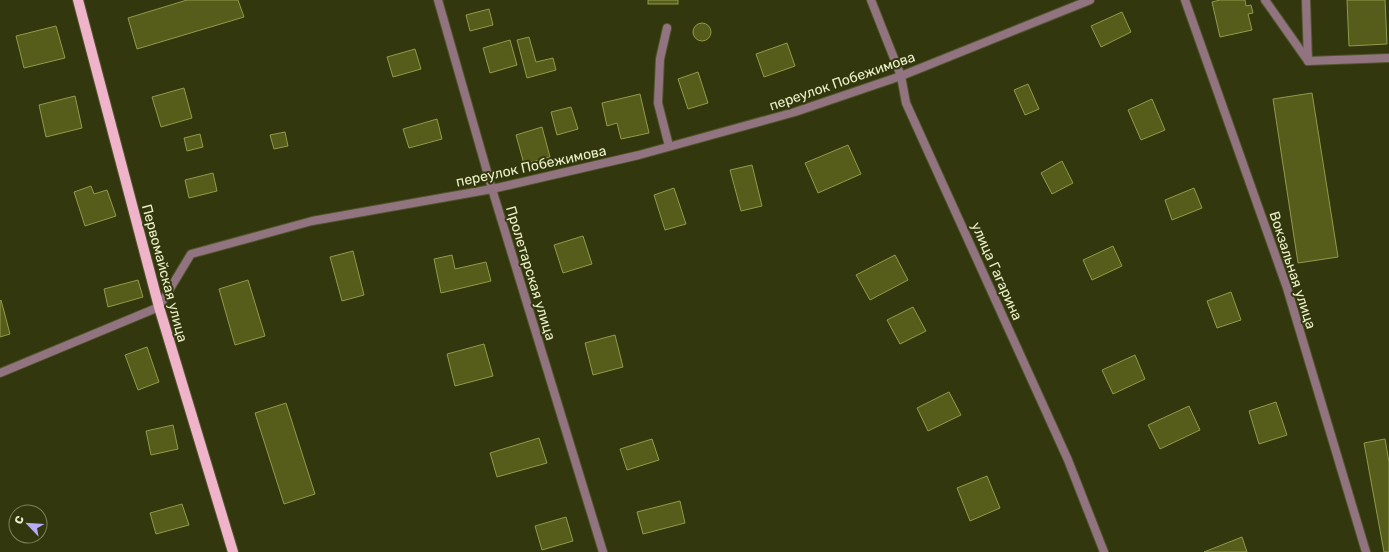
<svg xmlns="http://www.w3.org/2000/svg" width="1389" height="552" viewBox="0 0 1389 552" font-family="Rubik,sans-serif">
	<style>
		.building { fill: #565c1a; stroke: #929a4c }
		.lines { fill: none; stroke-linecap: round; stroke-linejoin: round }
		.service-casing { stroke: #50552b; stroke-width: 10 }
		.minor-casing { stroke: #50552b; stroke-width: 10 }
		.primary-casing { stroke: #50552b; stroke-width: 12 }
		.service { stroke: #91747f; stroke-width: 8 }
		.minor { stroke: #91747f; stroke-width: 8 }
		.primary { stroke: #efb3ca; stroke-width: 10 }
		.labels { text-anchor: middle; stroke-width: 4; stroke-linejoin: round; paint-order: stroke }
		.street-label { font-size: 14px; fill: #eaf0c9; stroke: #33370d }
	</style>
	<rect width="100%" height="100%" fill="#33370d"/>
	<g class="building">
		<polygon points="187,0 238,0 244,17 137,49 128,18"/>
		<rect x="648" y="0" width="30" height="4"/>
		<polygon points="1220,0 1245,0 1246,6 1251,5 1253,13 1248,14 1252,30 1220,37 1212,2"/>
		<polygon points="1347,0 1385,0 1387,44 1349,46"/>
		<polygon points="489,9 493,25 470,31 466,15"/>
		<polygon points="1122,12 1131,32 1101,47 1091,26"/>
		<circle cx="702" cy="32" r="9"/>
		<polygon points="56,26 65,58 24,68 16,36"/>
		<polygon points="529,37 536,62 553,58 556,70 527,78 517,40"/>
		<polygon points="510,40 517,65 490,73 483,48"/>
		<polygon points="787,43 795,66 764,77 756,54"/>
		<polygon points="415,49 421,69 393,77 387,57"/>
		<polygon points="698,72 708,103 688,109 678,79"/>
		<polygon points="1028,84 1039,109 1025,115 1014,90"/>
		<polygon points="184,88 192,118 161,127 152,97"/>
		<polygon points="1312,93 1338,257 1298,263 1273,99"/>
		<polygon points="640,94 649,133 621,139 617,123 607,126 602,103"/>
		<polygon points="75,96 82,128 46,137 39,105"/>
		<polygon points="1152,99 1165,130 1141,140 1128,110"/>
		<polygon points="571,107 578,129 557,135 551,112"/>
		<polygon points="437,119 442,139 409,148 403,129"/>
		<polygon points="542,127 550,157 524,164 516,135"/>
		<polygon points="285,132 288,146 274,149 270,135"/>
		<polygon points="200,134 203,147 187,151 184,138"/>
		<polygon points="848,145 861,174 818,193 805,163"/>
		<polygon points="1062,161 1073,183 1052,194 1041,173"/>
		<polygon points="752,165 762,206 741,211 730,170"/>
		<polygon points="213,173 217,191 189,198 185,180"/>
		<polygon points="91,186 94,194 107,190 116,216 85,226 74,192"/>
		<polygon points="674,188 686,224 665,230 654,195"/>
		<polygon points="1194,188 1202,208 1172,220 1165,200"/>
		<polygon points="583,236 592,264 563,273 554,245"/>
		<polygon points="1113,246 1122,266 1092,280 1083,260"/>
		<polygon points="353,251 364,295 342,301 330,257"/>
		<polygon points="452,255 455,269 486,262 491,281 441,293 434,259"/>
		<polygon points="895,255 908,280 870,300 856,275"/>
		<polygon points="138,280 143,297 108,307 104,289"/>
		<polygon points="248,280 265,336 235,345 219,289"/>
		<polygon points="1231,292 1241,320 1217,328 1207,301"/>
		<polygon points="1,300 10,334 0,337 0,301"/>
		<polygon points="913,307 926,331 900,344 887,320"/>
		<polygon points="615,335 623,367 593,375 585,343"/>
		<polygon points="484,344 493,376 455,386 447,354"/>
		<polygon points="147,347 159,382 138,390 125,355"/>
		<polygon points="1135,355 1145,379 1113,394 1102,370"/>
		<polygon points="949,392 961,415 928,431 917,408"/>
		<polygon points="1276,402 1287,435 1259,444 1249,411"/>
		<polygon points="286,403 315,494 284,504 255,413"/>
		<polygon points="1189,406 1200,430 1160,449 1148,425"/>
		<polygon points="173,425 178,449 151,455 146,431"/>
		<polygon points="539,438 547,463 497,477 490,453"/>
		<polygon points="652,439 659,460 627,470 620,449"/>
		<polygon points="1385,439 1389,462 1389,552 1384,552 1364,443"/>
		<polygon points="987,476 1000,508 970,521 957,488"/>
		<polygon points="680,501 685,523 643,534 637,512"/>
		<polygon points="182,504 189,525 156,534 150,513"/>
		<polygon points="566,517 573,541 542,550 535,526"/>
		<polygon points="1242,537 1247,552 1204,552"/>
	</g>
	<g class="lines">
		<defs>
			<g id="service">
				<polyline points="1265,0 1308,61"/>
				<polyline points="1306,0 1308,61 1389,58"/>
				<polyline points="667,28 660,59 658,103 669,146"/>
			</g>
			<g id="minor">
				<polyline points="438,0 492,189 603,552"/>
				<polyline points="871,0 901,76 906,103 1068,460 1104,552"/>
				<polyline points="1185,0 1287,288 1366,552"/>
				<polyline points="0,373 159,307 191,254 312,221 492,189 639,155 795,112 901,76 1090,0"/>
			</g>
			<polyline id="primary" points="78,0 159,307 233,552"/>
		</defs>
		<use href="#service" class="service-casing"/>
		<use href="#minor" class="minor-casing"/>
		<use href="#primary" class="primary-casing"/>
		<use href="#service" class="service"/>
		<use href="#minor" class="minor"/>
		<use href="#primary" class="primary"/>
	</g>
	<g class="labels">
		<g class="street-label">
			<text transform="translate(842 81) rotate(-19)" y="5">переулок Побежимова</text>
			<text transform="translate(531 166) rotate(-12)" y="5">переулок Побежимова</text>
			<text transform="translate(1293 270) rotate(72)" y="5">Вокзальная улица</text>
			<text transform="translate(997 271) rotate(66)" y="5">улица Гагарина</text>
			<text transform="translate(165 273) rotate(75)" y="5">Первомайская улица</text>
			<text transform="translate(531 273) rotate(73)" y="5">Пролетарская улица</text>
		</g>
	</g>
	<g transform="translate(28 524) rotate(295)"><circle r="19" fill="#33370d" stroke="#7c8158"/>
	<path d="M0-3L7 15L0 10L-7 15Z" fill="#bbaaf6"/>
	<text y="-6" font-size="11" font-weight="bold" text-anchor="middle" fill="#eaf0c9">С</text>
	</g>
</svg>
